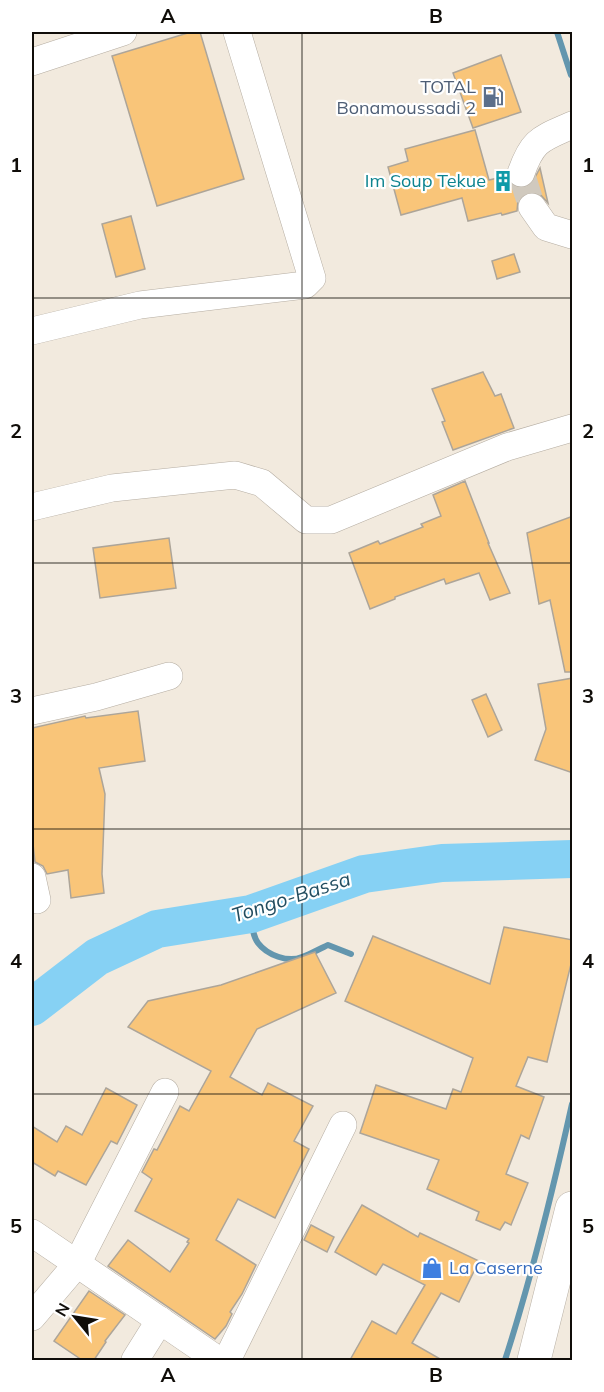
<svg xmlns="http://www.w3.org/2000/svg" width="604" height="1392" viewBox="0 0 604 1392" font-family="Mulish,sans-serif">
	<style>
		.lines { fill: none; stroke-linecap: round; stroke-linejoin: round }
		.stream { stroke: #6396ae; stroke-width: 6 }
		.river { stroke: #86d1f4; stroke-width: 38 }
		.building { fill: #f9c579; stroke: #ada599; stroke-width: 1.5 }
		.minor-tunnel { stroke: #d0c9be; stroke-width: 27; stroke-dasharray: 27 14; stroke-linecap: butt }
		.minor-casing { stroke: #b5ada2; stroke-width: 28 }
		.major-casing { stroke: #b5ada2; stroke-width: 34 }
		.minor { stroke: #fff; stroke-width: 27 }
		.major { stroke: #fff; stroke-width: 33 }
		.grid { fill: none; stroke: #100d09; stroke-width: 1.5; stroke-opacity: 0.55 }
		.labels { text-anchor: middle; stroke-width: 4.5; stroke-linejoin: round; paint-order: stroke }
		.service-label { font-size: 18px; fill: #4e5e75; stroke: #fff; text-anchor: end }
		.culture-label { font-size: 18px; fill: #0d838f; stroke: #fff; text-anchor: end }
		.shop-label { font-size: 18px; fill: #366cbe; stroke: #fff; text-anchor: start }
		.water-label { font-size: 20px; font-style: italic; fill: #224d60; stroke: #fff }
		.neatline { fill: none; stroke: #100d09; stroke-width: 2 }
		.grid-label { font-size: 20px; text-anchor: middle; font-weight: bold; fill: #100d09 }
	</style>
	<rect width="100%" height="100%" fill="#f2eade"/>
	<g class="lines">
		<g class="stream">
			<polyline points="557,32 571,75"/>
			<path d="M251,914c1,9 1,21 7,29 9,12 30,20 44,14 9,-3 17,-8 26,-12l23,9"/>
			<path d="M505,1360c27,-84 48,-170 67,-256"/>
		</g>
		<polyline class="river" points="32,1007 97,957 157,929 251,914 364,874 442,863 572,859"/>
	</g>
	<g class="building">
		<polygon points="191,32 200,32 244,179 157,206 112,56"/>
		<polygon points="501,55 521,112 473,128 453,73"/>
		<polygon points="475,130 489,180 506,176 509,183 515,187 524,188 531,185 540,168 548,203 539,193 530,191 523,194 518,200 517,211 502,215 501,213 468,221 462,198 401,215 388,167 408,161 405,149"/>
		<polygon points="131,216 145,269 116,277 102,224"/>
		<polygon points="514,254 520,272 497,279 492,261"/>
		<polygon points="483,372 495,396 501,394 514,428 453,450 442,422 445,421 432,389"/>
		<polygon points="465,481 489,543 488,543 510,593 490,600 479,573 446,584 444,579 395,597 395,599 370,609 349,553 378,541 380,544 423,527 421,524 441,516 433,495"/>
		<polygon points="573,516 573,672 565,672 550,600 539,604 527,533"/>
		<polygon points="169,538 176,588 100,598 93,548"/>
		<polygon points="573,678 573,773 535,760 546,729 538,684"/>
		<polygon points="486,694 502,730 488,737 472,700"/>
		<polygon points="138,711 145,761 99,768 105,794 102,874 104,893 71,898 68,870 47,874 43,866 35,862 32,835 32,728 85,716 86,718"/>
		<polygon points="504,927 573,940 573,956 547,1062 528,1057 516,1086 544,1097 529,1139 521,1135 506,1174 528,1183 511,1225 505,1222 500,1230 476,1220 479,1212 427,1189 439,1160 360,1133 376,1085 446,1109 453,1089 461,1092 473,1058 345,1001 373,936 490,984"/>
		<polygon points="315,952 336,993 257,1029 230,1077 262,1095 268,1083 313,1106 294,1141 309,1149 275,1218 238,1199 216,1240 256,1265 242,1294 230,1312 232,1314 226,1326 215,1339 108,1266 128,1240 170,1272 189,1243 187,1242 189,1239 135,1211 152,1179 142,1172 154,1149 157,1150 180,1106 189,1111 211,1071 128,1027 148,1001 221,985"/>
		<polygon points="106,1088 137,1105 117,1144 111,1141 86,1185 58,1171 55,1176 32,1162 32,1126 57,1142 66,1126 82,1135"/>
		<polygon points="362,1205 418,1237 420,1233 479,1261 459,1302 441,1293 412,1343 442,1360 350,1360 372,1321 396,1334 425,1285 383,1264 376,1275 335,1252"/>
		<polygon points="311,1225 334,1237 327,1252 304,1240"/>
		<polygon points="89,1291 125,1315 105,1341 106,1342 94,1360 82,1360 54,1341"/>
	</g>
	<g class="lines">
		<polyline class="minor-tunnel" points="521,173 532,207"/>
		<defs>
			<g id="minor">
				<polyline points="32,62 123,32"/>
				<path d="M521,173c12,-34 20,-34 51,-48"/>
				<polyline points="532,207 546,227 572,235"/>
				<polyline points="32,331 140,305 305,285 312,278 237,32"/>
				<polyline points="32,507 112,488 235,475 262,483 306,520 331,520 507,447 572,428"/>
				<polyline points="32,711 96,697 169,676"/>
				<polyline points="32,877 37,900"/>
				<polyline points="32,1233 218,1360"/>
				<polyline points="32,1317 77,1264 165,1092"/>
				<polyline points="135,1360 160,1320"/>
				<polyline points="227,1360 343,1125"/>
			</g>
			<polyline id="major" points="534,1360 572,1208"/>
		</defs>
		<use href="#minor" class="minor-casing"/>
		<use href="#major" class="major-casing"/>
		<use href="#minor" class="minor"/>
		<use href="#major" class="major"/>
	</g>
	<path class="grid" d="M302,32v1328M32,298h540M32,563h540M32,829h540M32,1094h540"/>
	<defs>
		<symbol id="fuel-bare" viewBox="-9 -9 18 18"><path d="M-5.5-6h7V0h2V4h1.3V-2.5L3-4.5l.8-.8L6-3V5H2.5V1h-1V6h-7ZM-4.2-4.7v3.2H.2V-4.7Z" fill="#5c6f8a" stroke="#fff" stroke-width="2.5" paint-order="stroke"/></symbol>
		<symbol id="building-bare" viewBox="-9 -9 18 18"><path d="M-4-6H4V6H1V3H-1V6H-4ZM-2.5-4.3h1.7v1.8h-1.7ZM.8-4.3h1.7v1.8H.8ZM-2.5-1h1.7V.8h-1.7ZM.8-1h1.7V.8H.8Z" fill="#0f9aa8" stroke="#fff" stroke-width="2.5" paint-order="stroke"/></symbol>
		<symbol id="shop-bare" viewBox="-9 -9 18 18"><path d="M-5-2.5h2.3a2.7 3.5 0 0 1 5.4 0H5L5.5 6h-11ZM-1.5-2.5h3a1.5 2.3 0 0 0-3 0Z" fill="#3f7fe0" stroke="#fff" stroke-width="2.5" paint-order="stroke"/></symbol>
	</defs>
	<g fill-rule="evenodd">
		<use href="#fuel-bare" x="478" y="82" width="30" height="30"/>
		<use href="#building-bare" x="488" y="166" width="30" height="30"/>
		<use href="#shop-bare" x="417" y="1253" width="30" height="30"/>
	</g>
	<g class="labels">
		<g class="service-label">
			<text x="476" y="93">TOTAL<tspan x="476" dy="21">Bonamoussadi 2</tspan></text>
		</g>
		<g class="culture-label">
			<text x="486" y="187">Im Soup Tekue</text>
		</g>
		<g class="shop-label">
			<text x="449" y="1274">La Caserne</text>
		</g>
		<g class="water-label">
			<text transform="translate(291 897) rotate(-18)" y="7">Tongo-Bassa</text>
		</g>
	</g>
	<rect width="604" height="1392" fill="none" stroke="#ffffff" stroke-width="66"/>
	<g transform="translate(75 1317) rotate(300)" stroke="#ffffff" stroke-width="4.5" paint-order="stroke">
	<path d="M0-4.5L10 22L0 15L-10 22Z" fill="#100d09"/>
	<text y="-9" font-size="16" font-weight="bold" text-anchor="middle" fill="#100d09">N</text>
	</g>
	<rect x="33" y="33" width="538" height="1326" class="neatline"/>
	<g class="grid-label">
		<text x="168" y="23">A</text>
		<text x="436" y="23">B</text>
		<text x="16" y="172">1</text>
		<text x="588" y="172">1</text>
		<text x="16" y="438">2</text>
		<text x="588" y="438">2</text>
		<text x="16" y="703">3</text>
		<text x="588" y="703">3</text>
		<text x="16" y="968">4</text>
		<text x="588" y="968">4</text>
		<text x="16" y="1233">5</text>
		<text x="588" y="1233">5</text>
		<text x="168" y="1382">A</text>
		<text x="436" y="1382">B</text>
	</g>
</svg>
